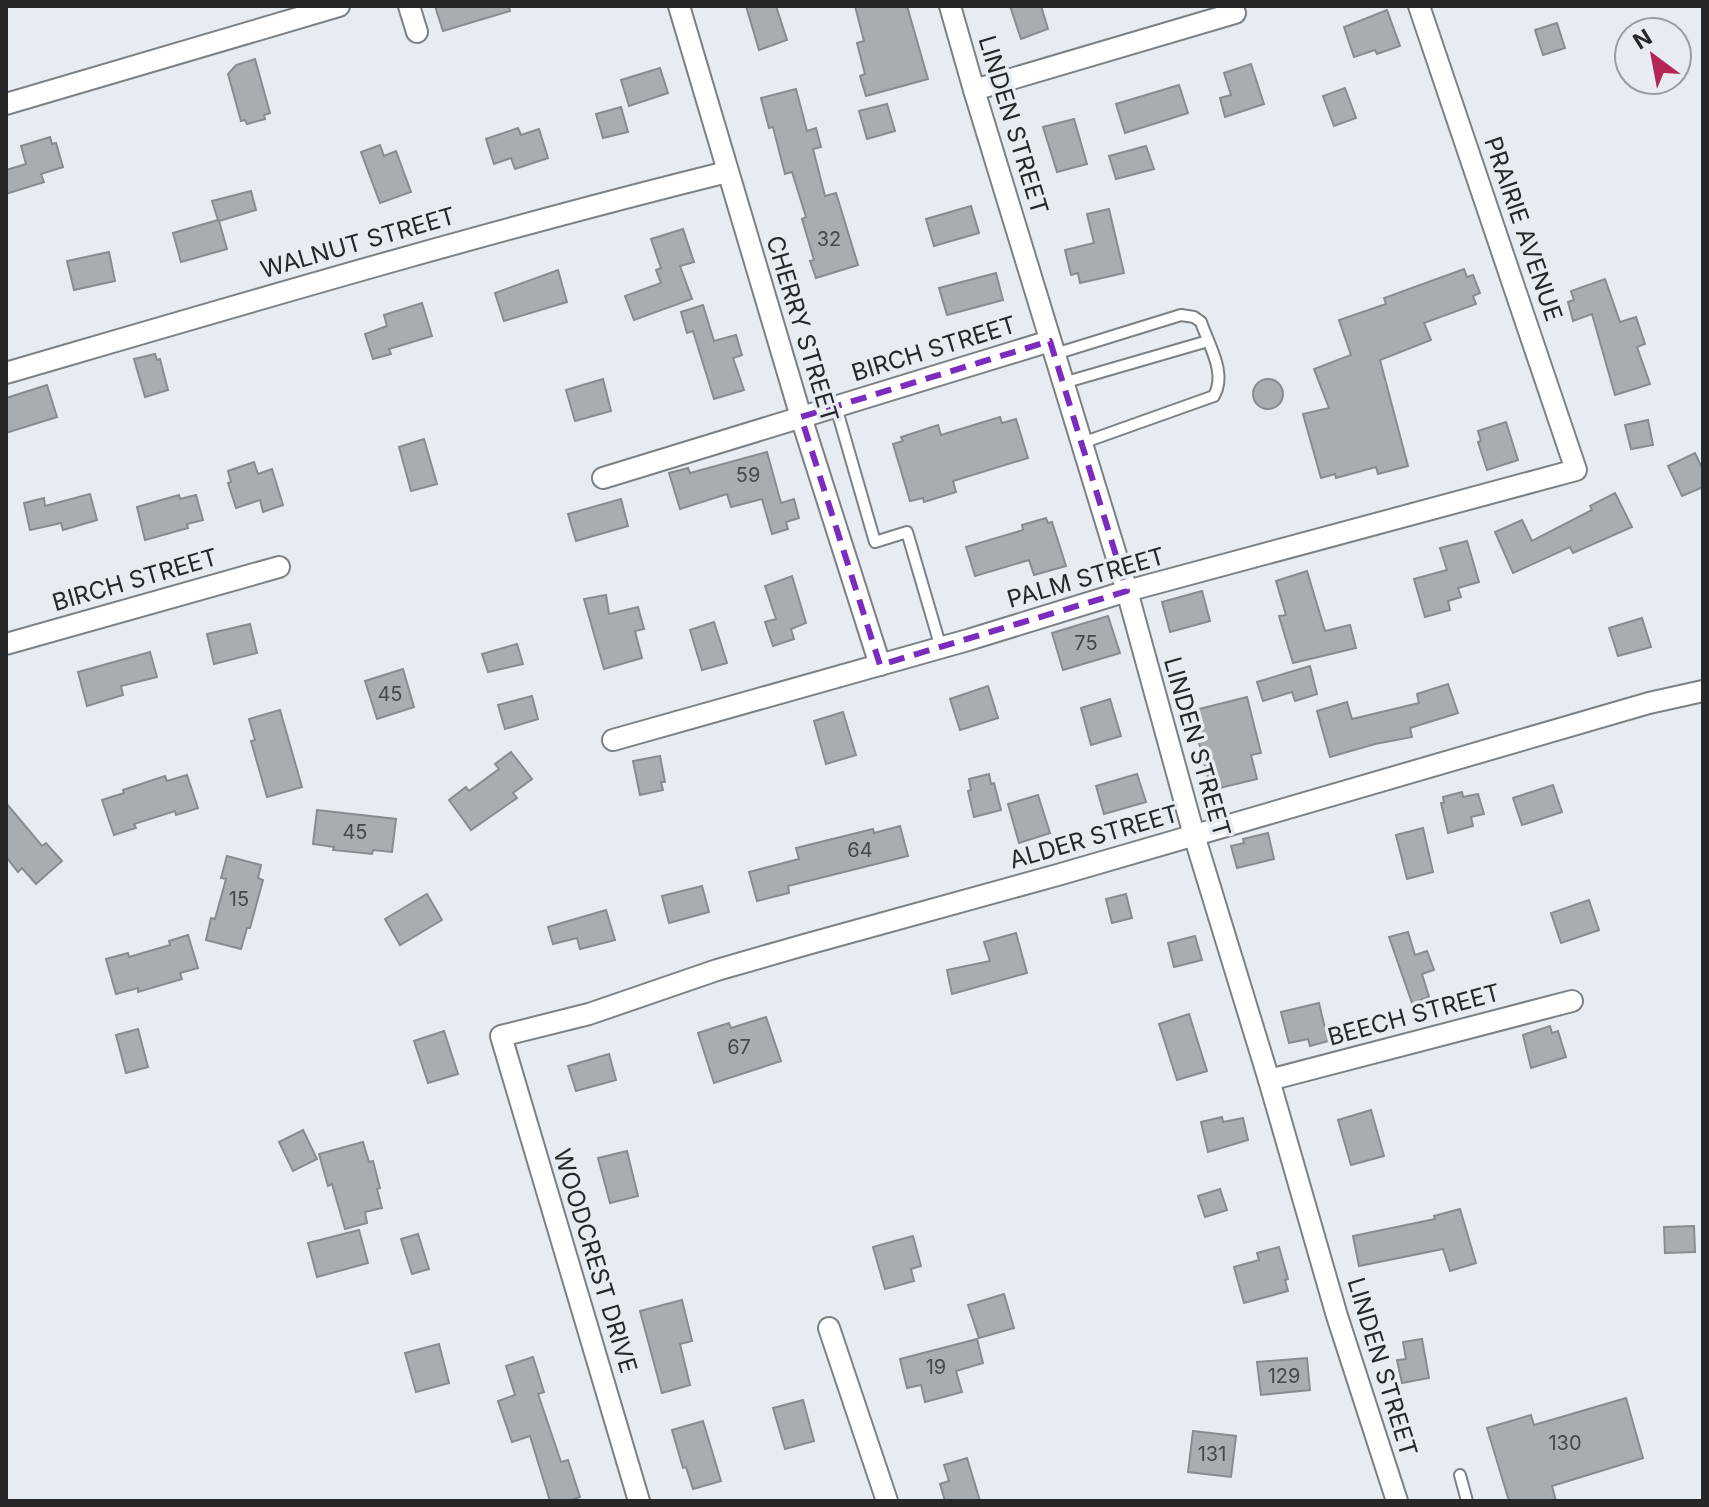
<svg xmlns="http://www.w3.org/2000/svg" width="1709" height="1507" viewBox="0 0 1709 1507" font-family="Inter,sans-serif">
	<style>
		.building { fill: #a8adb2; stroke: #878c91; stroke-width: 2 }
		.lines { fill: none; stroke-linecap: round; stroke-linejoin: round }
		.lane-casing { stroke: #7b8185; stroke-width: 14 }
		.street-casing { stroke: #7b8185; stroke-width: 24 }
		.lane { stroke: #fff; stroke-width: 10 }
		.street { stroke: #fff; stroke-width: 20 }
		.marked { fill: none; stroke: #7b2cbf; stroke-width: 6; stroke-dasharray: 16 10; stroke-linejoin: round }
		.labels { text-anchor: middle; stroke-width: 7; stroke-linejoin: round; paint-order: stroke }
		.number-label { font-size: 20px; fill: #46484b }
		.street-label { font-size: 24px; fill: #252729; stroke: #e6ecf1 }
	</style>
	<rect width="100%" height="100%" fill="#e6ecf1"/>
	<g class="building">
		<polygon points="435,6 509,6 510,11 443,31"/>
		<polygon points="746,6 776,6 787,40 759,50"/>
		<polygon points="855,6 907,6 928,79 866,96 860,76 865,74 857,43 864,41"/>
		<polygon points="1010,6 1041,6 1048,29 1021,39"/>
		<polygon points="1387,10 1400,46 1377,54 1375,50 1354,57 1344,27"/>
		<polygon points="1557,23 1565,48 1543,55 1535,30"/>
		<polygon points="255,59 270,113 264,115 265,119 247,124 245,120 241,121 228,74 236,65"/>
		<polygon points="1251,64 1264,104 1225,117 1220,98 1231,95 1224,73"/>
		<polygon points="660,68 668,93 629,106 621,80"/>
		<polygon points="1179,85 1188,113 1125,133 1116,104"/>
		<polygon points="1345,88 1356,118 1334,126 1323,96"/>
		<polygon points="796,89 807,131 816,128 821,147 813,149 825,196 836,193 858,265 816,278 810,261 814,260 802,219 806,217 792,172 785,174 773,127 769,128 761,98"/>
		<polygon points="887,104 895,131 867,139 859,111"/>
		<polygon points="621,107 628,132 603,138 596,114"/>
		<polygon points="1074,119 1087,164 1057,172 1043,127"/>
		<polygon points="518,128 521,135 539,129 548,158 515,169 511,158 494,164 486,139"/>
		<polygon points="50,137 52,144 56,143 63,167 41,174 44,182 6,194 6,170 26,164 21,146"/>
		<polygon points="380,145 384,156 396,151 411,192 380,203 361,152"/>
		<polygon points="1146,146 1154,169 1116,179 1109,156"/>
		<polygon points="251,191 256,210 219,221 227,249 181,262 173,233 218,220 212,201"/>
		<polygon points="971,206 979,233 934,246 926,219"/>
		<polygon points="1109,209 1124,273 1080,283 1078,273 1071,275 1065,250 1094,243 1087,214"/>
		<polygon points="683,229 694,262 680,266 692,299 634,320 625,296 661,283 656,270 661,268 651,239"/>
		<polygon points="109,252 115,281 74,290 67,261"/>
		<polygon points="1464,269 1467,277 1473,275 1480,293 1473,296 1476,304 1424,323 1431,340 1380,360 1408,466 1378,474 1376,467 1336,478 1335,474 1321,478 1303,414 1329,408 1314,369 1351,355 1339,320 1386,304 1384,298"/>
		<polygon points="558,270 567,302 504,321 495,293"/>
		<polygon points="996,273 1003,300 947,315 939,288"/>
		<polygon points="1605,279 1620,322 1636,317 1645,344 1637,347 1650,384 1615,395 1592,314 1573,321 1568,302 1574,300 1571,291"/>
		<polygon points="422,303 432,336 389,349 391,354 373,359 365,334 387,326 384,315"/>
		<polygon points="703,305 714,341 736,335 742,355 733,358 744,390 714,399 693,331 687,333 681,312"/>
		<polygon points="155,354 157,360 160,359 168,390 145,397 134,359"/>
		<polygon points="603,379 611,411 575,421 566,390"/>
		<circle cx="1268" cy="394" r="15"/>
		<polygon points="47,385 57,417 6,433 6,398"/>
		<polygon points="1000,417 1002,423 1016,419 1028,458 953,481 956,492 924,502 923,498 910,501 893,444 903,441 901,437 938,425 941,435"/>
		<polygon points="1648,420 1653,445 1631,449 1625,425"/>
		<polygon points="1506,422 1518,460 1487,470 1478,442 1481,441 1478,431"/>
		<polygon points="424,439 437,484 411,491 399,447"/>
		<polygon points="767,452 781,503 794,499 799,518 786,522 788,529 772,534 762,499 731,507 727,494 680,509 669,473 688,468 690,473"/>
		<polygon points="1695,453 1703,470 1703,487 1682,496 1668,466"/>
		<polygon points="254,462 258,474 272,469 283,505 263,512 260,500 236,508 228,483 231,482 228,471"/>
		<polygon points="1615,493 1632,527 1573,553 1570,547 1513,573 1495,532 1522,520 1532,541 1592,510 1590,506"/>
		<polygon points="90,494 97,520 63,530 61,523 30,530 24,503 44,498 45,506"/>
		<polygon points="179,495 180,499 196,495 203,520 187,524 188,528 145,540 137,507"/>
		<polygon points="621,499 628,526 576,541 568,514"/>
		<polygon points="1046,518 1048,523 1052,522 1066,566 1034,575 1029,560 975,576 966,547 1023,530 1022,525"/>
		<polygon points="1467,541 1479,582 1458,588 1461,597 1448,601 1450,610 1425,617 1414,579 1447,570 1440,548"/>
		<polygon points="1307,571 1325,631 1350,625 1356,648 1293,663 1279,616 1286,615 1276,581"/>
		<polygon points="792,576 806,623 791,629 794,639 773,646 765,622 776,619 765,586"/>
		<polygon points="1202,591 1210,621 1170,632 1162,602"/>
		<polygon points="606,595 609,614 638,607 644,629 635,631 642,658 604,669 584,599"/>
		<polygon points="1108,616 1120,653 1063,670 1052,633"/>
		<polygon points="1642,618 1651,647 1618,656 1609,628"/>
		<polygon points="714,622 727,663 702,670 690,630"/>
		<polygon points="250,624 257,653 214,664 207,634"/>
		<polygon points="517,644 523,664 488,672 482,654"/>
		<polygon points="150,652 157,677 121,686 123,695 87,706 78,672"/>
		<polygon points="1310,666 1317,694 1295,701 1292,692 1263,701 1257,682"/>
		<polygon points="403,669 414,707 377,719 365,681"/>
		<polygon points="1448,684 1458,713 1410,728 1412,737 1375,744 1330,757 1317,711 1347,702 1352,719 1419,703 1417,694"/>
		<polygon points="988,686 998,718 960,730 950,699"/>
		<polygon points="532,696 538,719 505,729 498,705"/>
		<polygon points="1247,697 1261,753 1251,755 1257,779 1211,790 1191,711"/>
		<polygon points="1110,699 1121,736 1091,745 1081,708"/>
		<polygon points="280,710 302,787 267,797 251,741 255,740 249,719"/>
		<polygon points="843,712 856,755 826,764 814,721"/>
		<polygon points="511,752 532,779 513,793 517,798 471,830 449,800 466,787 469,791 499,769 495,764"/>
		<polygon points="660,756 665,782 661,782 663,790 640,795 633,761"/>
		<polygon points="989,774 991,784 994,783 1001,810 974,817 968,791 971,790 969,779"/>
		<polygon points="1137,774 1146,802 1104,814 1096,786"/>
		<polygon points="187,775 198,808 176,815 175,811 134,824 136,828 114,835 102,800 124,793 123,790 165,776 167,781"/>
		<polygon points="1553,785 1562,812 1522,825 1513,798"/>
		<polygon points="1462,792 1463,797 1478,794 1484,814 1471,817 1473,826 1448,833 1441,803 1444,803 1443,797"/>
		<polygon points="1038,795 1050,833 1019,843 1008,804"/>
		<polygon points="6,803 42,846 46,843 62,861 36,884 22,868 18,872 6,857"/>
		<polygon points="317,810 396,819 392,852 373,850 372,854 333,850 334,847 313,844"/>
		<polygon points="900,826 908,856 788,886 789,893 757,901 749,872 799,859 796,848 873,829 874,833"/>
		<polygon points="1423,828 1433,872 1407,879 1396,835"/>
		<polygon points="1268,833 1274,859 1237,868 1231,846 1244,843 1243,839"/>
		<polygon points="227,856 261,865 258,878 263,880 250,928 247,928 241,949 206,940 211,918 215,919 226,879 221,878"/>
		<polygon points="702,886 709,912 669,923 662,896"/>
		<polygon points="427,894 442,920 400,945 385,919"/>
		<polygon points="1126,894 1132,918 1112,923 1106,899"/>
		<polygon points="1589,900 1599,930 1561,943 1551,913"/>
		<polygon points="606,910 615,940 580,949 577,938 553,944 548,927"/>
		<polygon points="1408,932 1415,955 1427,951 1434,970 1422,974 1429,997 1412,1003 1389,937"/>
		<polygon points="1016,933 1027,973 952,994 947,970 990,961 984,942"/>
		<polygon points="188,935 198,968 180,973 182,979 138,992 138,988 116,994 106,959 128,953 129,957 170,945 169,941"/>
		<polygon points="1195,936 1202,960 1174,967 1168,943"/>
		<polygon points="1319,1003 1328,1041 1310,1046 1308,1039 1289,1043 1281,1012"/>
		<polygon points="1189,1014 1207,1071 1177,1080 1159,1024"/>
		<polygon points="766,1017 781,1061 714,1083 698,1033 729,1023 731,1028"/>
		<polygon points="1550,1026 1552,1033 1558,1031 1566,1057 1531,1068 1523,1035"/>
		<polygon points="138,1029 148,1067 126,1073 116,1035"/>
		<polygon points="444,1031 458,1074 428,1083 414,1041"/>
		<polygon points="609,1054 616,1080 576,1091 568,1066"/>
		<polygon points="1371,1110 1384,1156 1351,1165 1338,1120"/>
		<polygon points="1222,1117 1223,1122 1243,1118 1248,1140 1208,1152 1201,1122"/>
		<polygon points="303,1130 317,1159 293,1171 279,1142"/>
		<polygon points="363,1142 369,1162 373,1161 380,1188 377,1189 382,1208 365,1212 367,1223 345,1229 332,1184 328,1186 319,1154"/>
		<polygon points="627,1151 638,1196 610,1203 598,1158"/>
		<polygon points="1220,1189 1227,1210 1205,1217 1198,1196"/>
		<polygon points="1460,1209 1476,1263 1450,1271 1443,1249 1359,1266 1353,1236 1435,1219 1434,1216"/>
		<polygon points="1694,1226 1695,1252 1665,1253 1664,1227"/>
		<polygon points="359,1230 368,1263 317,1277 308,1243"/>
		<polygon points="418,1234 429,1269 412,1274 401,1239"/>
		<polygon points="913,1236 921,1266 911,1269 914,1281 885,1289 873,1247"/>
		<polygon points="1279,1247 1288,1279 1285,1280 1288,1291 1244,1303 1234,1267 1259,1260 1257,1253"/>
		<polygon points="1004,1294 1014,1328 979,1338 968,1305"/>
		<polygon points="682,1300 692,1341 680,1344 690,1385 662,1393 640,1311"/>
		<polygon points="977,1339 983,1363 956,1371 962,1392 925,1402 921,1385 907,1388 900,1359"/>
		<polygon points="1422,1339 1429,1378 1402,1383 1397,1360 1406,1359 1403,1342"/>
		<polygon points="439,1344 449,1383 416,1392 405,1353"/>
		<polygon points="533,1357 544,1392 538,1394 561,1462 568,1460 580,1497 568,1501 550,1501 530,1436 512,1442 498,1401 515,1395 506,1366"/>
		<polygon points="1307,1358 1310,1390 1261,1395 1257,1362"/>
		<polygon points="1626,1398 1643,1458 1552,1486 1556,1501 1509,1501 1487,1428 1531,1415 1534,1425"/>
		<polygon points="803,1400 814,1441 785,1449 773,1408"/>
		<polygon points="703,1421 721,1481 693,1489 686,1467 683,1468 672,1430"/>
		<polygon points="1193,1431 1236,1436 1231,1477 1188,1472"/>
		<polygon points="967,1458 980,1501 945,1501 940,1484 949,1481 944,1465"/>
	</g>
	<g class="lines">
		<defs>
			<g id="lane">
				<path d="M1055,354l126,-39 13,2 7,5c8,24 26,51 13,74l-132,47"/>
				<polyline points="1063,383 1208,341"/>
				<polyline points="836,407 875,542 907,532 941,648"/>
				<polyline points="1460,1475 1467,1501"/>
			</g>
			<g id="street">
				<polyline points="409,6 417,32"/>
				<polyline points="679,6 801,417 880,665"/>
				<polyline points="950,6 974,90 1127,591 1194,835 1269,1080 1337,1316 1397,1501"/>
				<polyline points="974,90 1235,13"/>
				<polyline points="6,104 339,6"/>
				<path d="M6,373c240,-70 479,-141 721,-201"/>
				<polyline points="603,478 1050,341"/>
				<polyline points="6,644 279,567"/>
				<polyline points="613,740 968,640 1127,591 1576,470 1419,6"/>
				<polyline points="1269,1080 1572,1001"/>
				<polyline points="829,1328 887,1501"/>
				<polyline points="639,1501 501,1036 589,1014 717,970 804,945 1061,874 1649,703 1703,691"/>
			</g>
		</defs>
		<use href="#lane" class="lane-casing"/>
		<use href="#street" class="street-casing"/>
		<use href="#lane" class="lane"/>
		<use href="#street" class="street"/>
	</g>
	<path class="marked" d="M1050,341l77,250 -247,74 -79,-248z"/>
	<g class="labels">
		<g class="number-label">
			<text x="829" y="246">32</text>
			<text x="748" y="482">59</text>
			<text x="1086" y="650">75</text>
			<text x="390" y="701">45</text>
			<text x="355" y="839">45</text>
			<text x="860" y="857">64</text>
			<text x="239" y="906">15</text>
			<text x="739" y="1054">67</text>
			<text x="936" y="1374">19</text>
			<text x="1284" y="1383">129</text>
			<text x="1565" y="1450">130</text>
			<text x="1212" y="1461">131</text>
		</g>
		<g class="street-label">
			<text transform="translate(1013 125) rotate(73)" y="8">LINDEN STREET</text>
			<text transform="translate(1523 229) rotate(71)" y="8">PRAIRIE AVENUE</text>
			<text transform="translate(358 243) rotate(-16)" y="8">WALNUT STREET</text>
			<text transform="translate(802 329) rotate(73)" y="8">CHERRY STREET</text>
			<text transform="translate(934 349) rotate(-17)" y="8">BIRCH STREET</text>
			<text transform="translate(1086 578) rotate(-16)" y="8">PALM STREET</text>
			<text transform="translate(135 580) rotate(-16)" y="8">BIRCH STREET</text>
			<text transform="translate(1197 747) rotate(74)" y="8">LINDEN STREET</text>
			<text transform="translate(1094 837) rotate(-16)" y="8">ALDER STREET</text>
			<text transform="translate(1414 1015) rotate(-15)" y="8">BEECH STREET</text>
			<text transform="translate(595 1261) rotate(73)" y="8">WOODCREST DRIVE</text>
			<text transform="translate(1382 1367) rotate(73)" y="8">LINDEN STREET</text>
		</g>
	</g>
	<rect width="1709" height="1507" fill="none" stroke="#252729" stroke-width="16"/>
	<g transform="translate(1653 56) rotate(328)"><circle r="38" fill="#e6ecf1" stroke="#999da1" stroke-width="2"/>
	<path d="M0-6L14 30L0 20L-14 30Z" fill="#b42556"/>
	<text y="-12" font-size="22" font-weight="bold" text-anchor="middle" fill="#252729">N</text>
	</g>
</svg>
